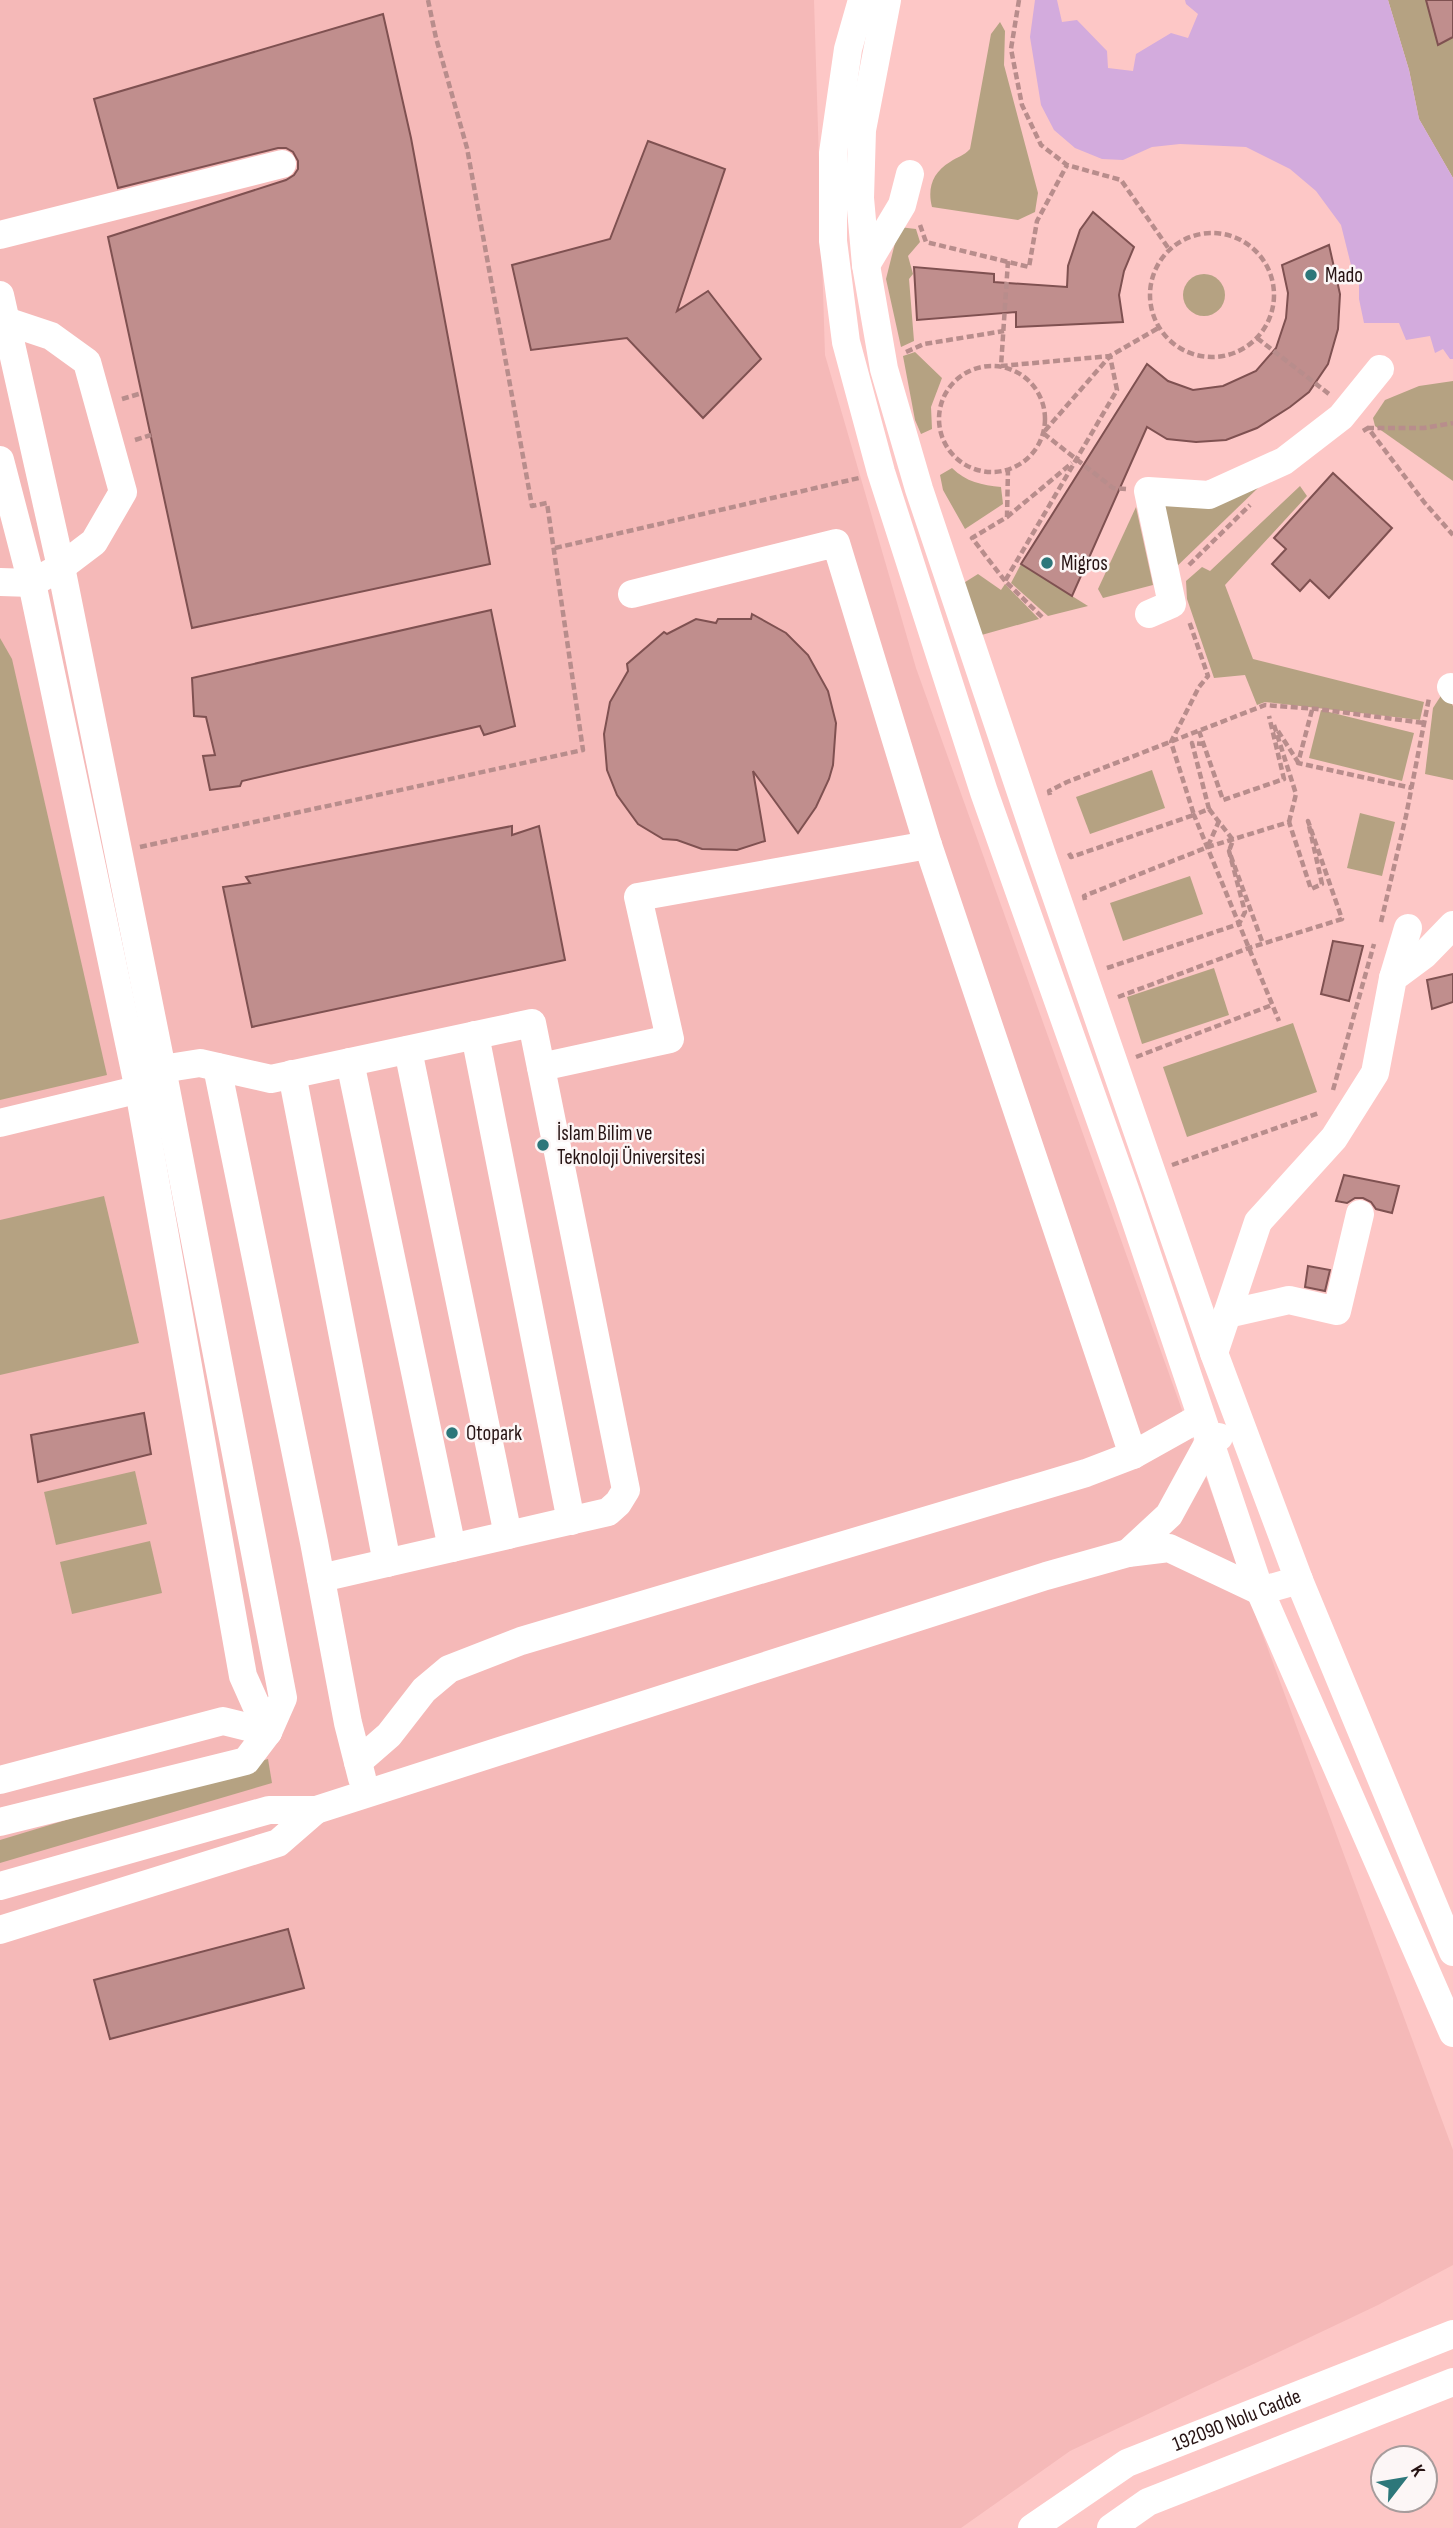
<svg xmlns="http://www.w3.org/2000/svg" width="1453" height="2528" viewBox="0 0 1453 2528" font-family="'Sofia Sans Condensed',sans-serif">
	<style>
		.built { fill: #f5b9b8 }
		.green { fill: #b5a282 }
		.water { fill: #d3abdd }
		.building { fill: #c08e8d; stroke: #7f5151; stroke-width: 2 }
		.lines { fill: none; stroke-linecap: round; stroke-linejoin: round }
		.path { stroke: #b88d8c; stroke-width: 4.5; stroke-dasharray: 7 3.5; stroke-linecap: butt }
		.minor { stroke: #fff; stroke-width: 28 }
		.poi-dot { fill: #2d777a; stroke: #fcf6f6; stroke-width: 2.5 }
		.labels { text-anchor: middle; stroke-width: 5; stroke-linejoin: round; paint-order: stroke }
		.poi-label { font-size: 21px; fill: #271414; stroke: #fcf6f6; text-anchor: start }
		.street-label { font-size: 21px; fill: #271414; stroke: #fcf6f6 }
	</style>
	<rect width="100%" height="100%" fill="#fdc7c6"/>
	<polygon class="built" points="0,0 814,0 825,355 916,668 1258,1622 1453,2150 1453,2265 1378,2305 1070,2451 961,2528 0,2528"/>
	<g class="green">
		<polygon points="1388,0 1453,0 1453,178 1419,119 1409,70"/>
		<path d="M1000,22l5,9 -1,34 34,128 -3,19 -17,8 -86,-13c-5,-19 1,-35 18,-45 7,-5 14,-6 20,-13l21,-115z"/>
		<polygon points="899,227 916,229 920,242 908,256 913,274 909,279 914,341 901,347 886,279"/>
		<circle cx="1204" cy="295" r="21"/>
		<polygon points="915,352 942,378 931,407 932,429 921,434 915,420 903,356"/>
		<polygon points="1453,381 1453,481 1375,426 1373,418 1385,400 1419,386"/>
		<path d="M952,468c14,14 30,17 49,19l2,17 -38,25 -22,-39 -3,-15z"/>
		<polygon points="1300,486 1307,496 1225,585 1253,659 1424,702 1420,720 1265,702 1257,705 1245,675 1214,678 1187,599 1186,581 1202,567 1210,571"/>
		<polygon points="1259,487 1172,571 1154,501"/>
		<polygon points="1136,507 1153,585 1103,598 1098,589"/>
		<polygon points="1021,564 1088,606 1048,616 1011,583"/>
		<polygon points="978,574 1001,590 1005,584 1039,619 978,636 962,584"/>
		<polygon points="0,638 12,659 107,1075 0,1100"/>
		<polygon points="1444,691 1453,706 1453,780 1425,774 1433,708"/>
		<polygon points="1321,710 1414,733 1402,781 1309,758"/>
		<polygon points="1152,770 1165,808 1090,834 1076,797"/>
		<polygon points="1360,813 1395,822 1382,876 1347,868"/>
		<polygon points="1190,876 1203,914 1123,941 1110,903"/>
		<polygon points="1214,968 1229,1015 1142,1044 1127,997"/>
		<polygon points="1293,1023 1317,1092 1187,1137 1163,1067"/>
		<polygon points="104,1196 139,1343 0,1375 0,1220"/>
		<polygon points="135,1471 147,1524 56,1545 44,1492"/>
		<polygon points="150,1541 162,1593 72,1614 60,1562"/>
		<polygon points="268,1759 272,1783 0,1863 0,1840"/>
	</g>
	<polygon class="water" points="1035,0 1057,0 1062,22 1077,20 1107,51 1108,68 1133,71 1136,54 1171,33 1188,38 1198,14 1186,4 1185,0 1388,0 1409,70 1419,119 1453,178 1453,359 1450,359 1443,349 1435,353 1430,336 1406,340 1399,323 1364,323 1359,299 1359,279 1354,277 1341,225 1316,191 1290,169 1246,147 1180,144 1152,147 1123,160 1102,159 1075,148 1054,130 1041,105 1030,37"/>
	<g class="building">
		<polygon points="1426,0 1453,0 1453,37 1438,45"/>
		<polygon points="383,14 411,138 490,564 192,628 108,237 286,180 294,175 298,169 298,161 293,152 286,148 278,148 118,188 94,99"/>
		<polygon points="648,141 725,169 677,311 708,291 761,359 703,418 627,338 531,350 512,265 610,239"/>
		<polygon points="1093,212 1134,247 1124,271 1119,295 1123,322 1016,327 1016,312 917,320 914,267 994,274 994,282 1067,287 1068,266 1080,230"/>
		<polygon points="1329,245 1340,294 1338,329 1328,364 1309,392 1290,407 1257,428 1226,440 1196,442 1167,439 1147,427 1072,596 1021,564 1147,364 1168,381 1193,390 1223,386 1256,371 1276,348 1286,318 1288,293 1282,265"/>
		<polygon points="1333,473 1392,528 1329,598 1310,580 1300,591 1272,564 1286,549 1274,538"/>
		<polygon points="491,610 515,726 484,735 480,726 242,781 240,786 210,790 203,756 215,755 206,717 194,716 192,678"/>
		<polygon points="752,614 786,633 808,655 828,691 836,723 833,765 829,779 816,807 798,833 753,771 765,841 737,850 702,849 677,840 663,839 638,824 617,795 607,770 604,734 610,702 628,671 627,664 664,632 667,634 696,619 716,623 718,619 751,619"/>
		<polygon points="512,826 512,835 539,826 565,960 252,1027 223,887 250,883 246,877"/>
		<polygon points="1333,941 1363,946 1349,1001 1321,994"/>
		<polygon points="1453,974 1453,1002 1432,1009 1427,980"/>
		<polygon points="1344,1175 1399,1186 1392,1213 1376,1209 1371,1202 1363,1198 1355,1198 1347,1203 1336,1201"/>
		<polygon points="1308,1266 1330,1270 1325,1291 1305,1287"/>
		<polygon points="144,1413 151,1454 38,1482 31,1435"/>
		<polygon points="288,1929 304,1988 110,2039 94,1980"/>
	</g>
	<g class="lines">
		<g class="path">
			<polyline points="1019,0 1011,49 1022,105 1041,145 1067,165 1121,180 1169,249"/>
			<polyline points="920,225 926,242 1029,267 1037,221 1067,165"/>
			<circle cx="1212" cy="295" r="62"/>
			<polyline points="1008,261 1001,366 1110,356"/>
			<polyline points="1257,338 1329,394"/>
			<polyline points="906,352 924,344 1004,331"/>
			<circle cx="992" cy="419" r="53"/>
			<polyline points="122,399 142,393"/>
			<polyline points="1367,428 1424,428 1453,423"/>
			<polyline points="1363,431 1368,428 1424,502 1453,535"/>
			<polyline points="135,440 151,435"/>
			<polyline points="1126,489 1113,488 1043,433 1110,356 1160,327"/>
			<polyline points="1007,517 1072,463"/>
			<polyline points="555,548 859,478"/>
			<polyline points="1189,565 1250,505"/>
			<polyline points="1005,581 972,538 1007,517 1008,469"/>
			<polyline points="1042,617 1005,581 1117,390 1110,356"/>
			<polyline points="1312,710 1298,763 1412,788"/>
			<polyline points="1274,725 1296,794 1289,822"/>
			<polyline points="1199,731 1223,800 1284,779 1269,716"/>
			<polyline points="1278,731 1298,762"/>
			<polyline points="1204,744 1192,743 1209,809 1194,815 1279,1021"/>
			<polyline points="1050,795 1049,791 1067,782 1265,705 1317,709 1424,723"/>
			<polyline points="1209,809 1233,840 1229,851"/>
			<polyline points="1208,846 1219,821"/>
			<polyline points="140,847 583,750 547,503 532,506 467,148 436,38 428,0"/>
			<polyline points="1069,853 1071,857 1194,815 1171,742 1199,687 1208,676 1189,621"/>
			<polyline points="1085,900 1084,896 1208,847 1289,822 1311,889 1322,884 1308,821 1342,919 1249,948 1118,997"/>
			<polyline points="1381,922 1406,816 1429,698"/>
			<polyline points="1107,968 1239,924 1245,912 1229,851 1263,944"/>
			<polyline points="1136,1057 1272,1005"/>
			<polyline points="1333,1090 1374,944"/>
			<polyline points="1172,1165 1319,1113"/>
		</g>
		<g class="minor">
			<polyline points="862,0 848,49 833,153 833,241 846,342 881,472 984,792 1128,1198 1260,1591 1453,2033"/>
			<polyline points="887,0 862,130 860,198 866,265 884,369 919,489 1043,858 1214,1353 1299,1580 1453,1952"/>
			<polyline points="0,235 282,164"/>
			<polyline points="866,265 902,205 910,174"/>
			<polyline points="0,295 61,567 165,1084 283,1698 268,1732 246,1761 0,1822"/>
			<polyline points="0,319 51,336 87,362 123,492 94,542 61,567 32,583 0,582"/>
			<polyline points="0,460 32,583 139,1090 243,1676 268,1732"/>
			<polyline points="632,594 836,543 928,845 1133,1455"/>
			<polyline points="1149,614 1172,604 1148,491 1209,495 1284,461 1341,417 1380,369"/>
			<polyline points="1451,687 1453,690"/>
			<polyline points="1393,978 1408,928"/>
			<polyline points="475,1035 571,1521"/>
			<polyline points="408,1050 508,1535"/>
			<polyline points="350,1062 452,1548"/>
			<polyline points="217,1067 314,1542 348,1723 362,1778"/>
			<polyline points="541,1067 670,1039 638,897 928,845"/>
			<polyline points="162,1069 200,1063 271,1079 532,1023 626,1490 618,1503 608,1512 321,1578"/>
			<polyline points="292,1074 387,1563"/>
			<polyline points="0,1123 157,1085"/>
			<polyline points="1227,1314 1289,1300 1337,1311 1360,1214"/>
			<polyline points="1214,1353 1258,1222 1334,1138 1375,1073 1393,978 1424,955 1453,925"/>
			<polyline points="1128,1553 1169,1515 1210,1440 1219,1437"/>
			<polyline points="358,1762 389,1735 424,1690 449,1669 521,1641 1086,1473 1133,1455 1201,1417"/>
			<polyline points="0,1780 223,1721 268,1732"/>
			<polyline points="0,1886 269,1810 316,1810 1046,1576 1128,1553 1169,1548 1260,1591 1299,1580"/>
			<polyline points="0,1930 278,1843 316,1810"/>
			<path id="s1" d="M1032,2528l95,-65 326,-129"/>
			<polyline points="1111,2528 1148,2502 1453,2382"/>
		</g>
	</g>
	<g class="poi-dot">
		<circle cx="1311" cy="275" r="7"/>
		<circle cx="1047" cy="563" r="7"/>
		<circle cx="543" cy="1145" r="7"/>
		<circle cx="452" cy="1433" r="7"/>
	</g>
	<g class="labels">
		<g class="poi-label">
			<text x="1325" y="282">Mado</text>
			<text x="1061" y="570">Migros</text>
			<text x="557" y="1140">İslam Bilim ve<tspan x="557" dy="24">Teknoloji Üniversitesi</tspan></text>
			<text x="466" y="1440">Otopark</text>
		</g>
		<g class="street-label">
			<text dy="7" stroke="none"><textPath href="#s1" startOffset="233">192090 Nolu Cadde</textPath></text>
		</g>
	</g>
	<g transform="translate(1404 2479) rotate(59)"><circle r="33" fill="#fcf6f6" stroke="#a79c9c" stroke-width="2"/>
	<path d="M0-5L12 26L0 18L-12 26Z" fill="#2d777a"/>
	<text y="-10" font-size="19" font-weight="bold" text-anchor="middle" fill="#271414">K</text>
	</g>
</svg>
